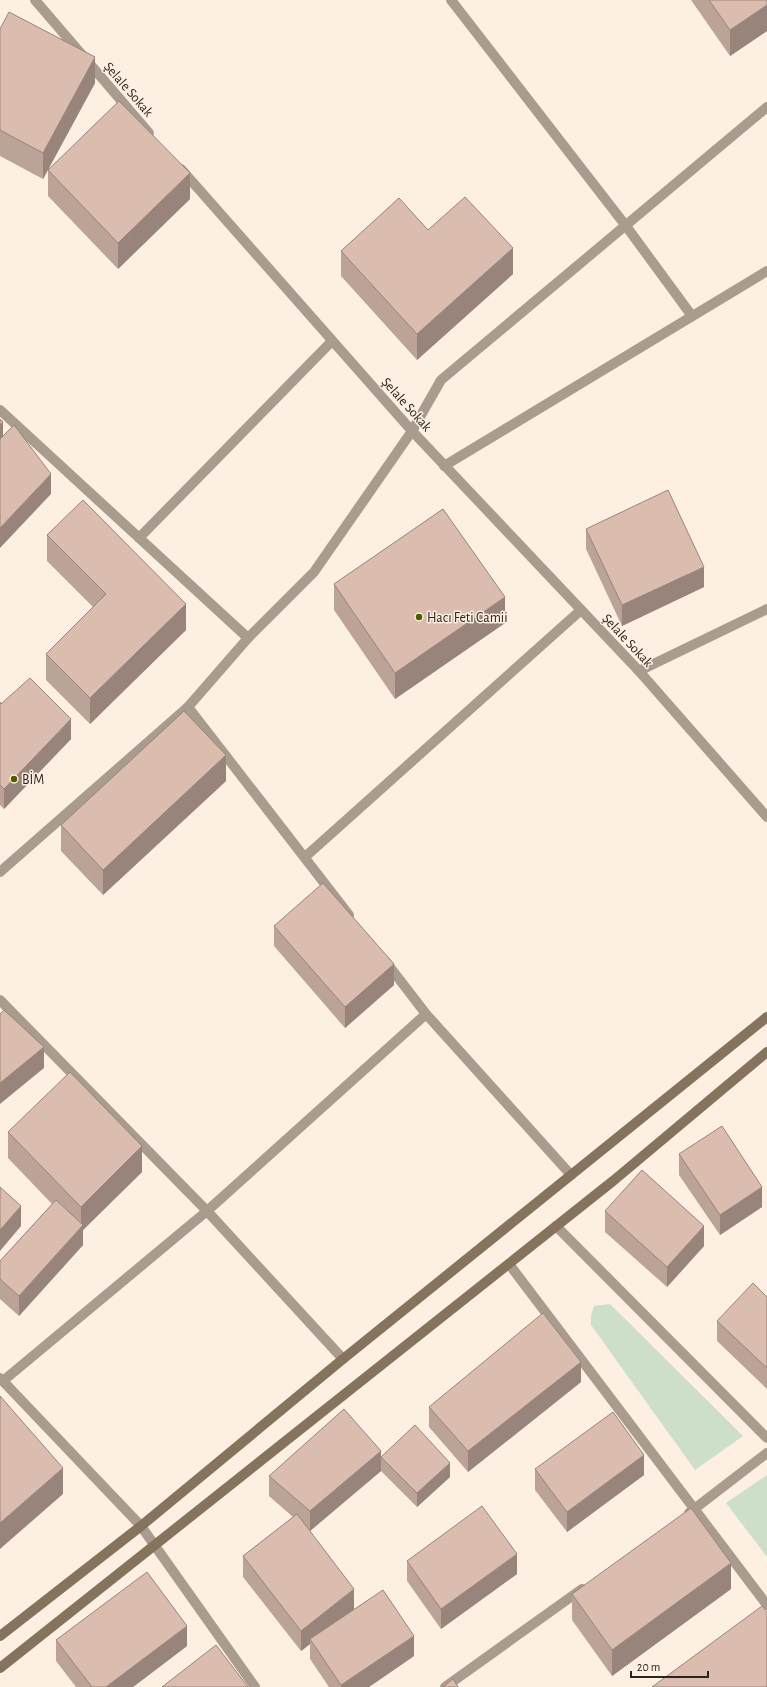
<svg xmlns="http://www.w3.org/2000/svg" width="767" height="1687" viewBox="0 0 767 1687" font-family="'Alegreya Sans',sans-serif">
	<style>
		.green { fill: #cddfc9 }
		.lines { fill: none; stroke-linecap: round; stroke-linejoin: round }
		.street { stroke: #a99c8e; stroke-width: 10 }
		.secondary { stroke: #85735e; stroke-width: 10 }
		.wall { fill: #bca397 }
		.shaded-wall { fill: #99847b }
		.building { fill: #dbbdb0; stroke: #99847b }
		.poi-dot { fill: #4b5e04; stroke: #feefe3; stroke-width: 1.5 }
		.labels { text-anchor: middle; stroke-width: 3; stroke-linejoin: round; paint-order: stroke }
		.street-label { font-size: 14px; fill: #2c231c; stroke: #feefe3 }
		.poi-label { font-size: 14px; fill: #2c231c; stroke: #feefe3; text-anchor: start }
	</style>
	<rect width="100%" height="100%" fill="#feefe3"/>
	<g class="green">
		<polygon points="610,1304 743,1436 695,1470 591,1325 591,1316 594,1306"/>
		<polygon points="767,1475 767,1557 726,1503"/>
	</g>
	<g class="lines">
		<g class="street">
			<polyline points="35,0 149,133"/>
			<polyline points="451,0 626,226 692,316"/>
			<polyline points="181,169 412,431 639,671 767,817"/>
			<polyline points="0,410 248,638"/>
			<polyline points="444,466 767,271"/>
			<polyline points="139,538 332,341"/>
			<polyline points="639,671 767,609"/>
			<polyline points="188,707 349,915"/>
			<polyline points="305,857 581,610"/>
			<polyline points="0,872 188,707 248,638 314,572 412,431 441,380 767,107"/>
			<polyline points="386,962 426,1014 571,1175"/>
			<polyline points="0,1000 207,1211 343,1359"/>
			<polyline points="556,1226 767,1438"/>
			<polyline points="509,1264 767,1605"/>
			<polyline points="0,1378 141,1526 255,1687"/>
			<polyline points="3,1381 207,1211 426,1014"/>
			<polyline points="689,1513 767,1453"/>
			<polyline points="445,1687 582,1589"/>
		</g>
		<g class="secondary">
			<polyline points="0,1636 141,1526 343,1359 767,1017"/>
			<polyline points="0,1668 613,1181 767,1052"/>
		</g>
	</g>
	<g class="wall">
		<polygon points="691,0 767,0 767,31 730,56"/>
		<polygon points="0,29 95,83 43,179 0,156"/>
		<polygon points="48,170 190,199 118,269 48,196"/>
		<polygon points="428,230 513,274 417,360 341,276 341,251"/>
		<polygon points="586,529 704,587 622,626 586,549"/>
		<polygon points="47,535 186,630 90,724 46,680 46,654 93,607 47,561"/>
		<polygon points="334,584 505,623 395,699 334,610"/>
		<polygon points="0,702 1,704 71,739 4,809 0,805"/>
		<polygon points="226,781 103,895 61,851 61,825"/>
		<polygon points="274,926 394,985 345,1028 274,946"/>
		<polygon points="8,1132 142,1172 83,1230 83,1245 19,1316 0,1299 0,1261 52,1204 8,1158"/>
		<polygon points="679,1154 762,1207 720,1235 679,1175"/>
		<polygon points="605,1211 704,1246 667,1287 605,1232"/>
		<polygon points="767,1297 767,1389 717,1341 717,1321"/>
		<polygon points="581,1382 468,1472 429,1427 429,1407"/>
		<polygon points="381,1457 450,1477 417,1507 381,1471 310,1531 354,1609 414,1656 369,1687 329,1687 310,1659 310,1644 301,1651 243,1577 243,1556 293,1517 269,1496 269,1476"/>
		<polygon points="535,1469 644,1475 567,1532 535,1490"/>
		<polygon points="407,1561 517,1574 441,1629 407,1581"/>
		<polygon points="731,1589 612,1676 572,1620 572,1594"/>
		<polygon points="56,1640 187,1646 133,1687 76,1687 56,1661"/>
	</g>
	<g class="shaded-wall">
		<polygon points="767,5 767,31 730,56 730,30"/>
		<polygon points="95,57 95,83 43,179 43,153"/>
		<polygon points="190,173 190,199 118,269 118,243"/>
		<polygon points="513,248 513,274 417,360 417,334"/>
		<polygon points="3,422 3,443 0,446 0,425"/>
		<polygon points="51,474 51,494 0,548 0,528"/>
		<polygon points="704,567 704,587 622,626 622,605"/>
		<polygon points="505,597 505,623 395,699 395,673"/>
		<polygon points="186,604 186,630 90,724 90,698"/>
		<polygon points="71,719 71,739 4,809 4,789"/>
		<polygon points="226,755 226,781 103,895 103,870"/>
		<polygon points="394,964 394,985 345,1028 345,1007"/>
		<polygon points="44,1047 44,1068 0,1104 0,1083"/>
		<polygon points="142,1146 142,1172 83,1230 83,1245 19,1316 19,1296 81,1228 81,1207"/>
		<polygon points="762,1187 762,1207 720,1235 720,1215"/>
		<polygon points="21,1206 21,1226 0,1251 0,1230"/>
		<polygon points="704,1226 704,1246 667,1287 667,1267"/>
		<polygon points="581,1362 581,1382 468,1472 468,1451"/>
		<polygon points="381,1451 381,1471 310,1531 310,1511"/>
		<polygon points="644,1455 644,1475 567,1532 567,1512"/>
		<polygon points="450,1463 450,1477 417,1507 417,1493"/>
		<polygon points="63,1468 63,1494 0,1549 0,1523"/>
		<polygon points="517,1554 517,1574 441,1629 441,1609"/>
		<polygon points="731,1563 731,1589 612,1676 612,1650"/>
		<polygon points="354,1589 354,1610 310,1639 310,1644 301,1651 301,1631"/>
		<polygon points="187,1626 187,1646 133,1687 106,1687"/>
		<polygon points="414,1636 414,1656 369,1687 341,1687 341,1685"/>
	</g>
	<g class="building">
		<polygon points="709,0 767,0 767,5 730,30"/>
		<polygon points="9,12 95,57 43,153 0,130 0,29"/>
		<polygon points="119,101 190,173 118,243 48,170"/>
		<polygon points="465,197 513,248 417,334 341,251 399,198 428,230"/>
		<polygon points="0,419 3,422 0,425"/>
		<polygon points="14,425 51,474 0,528 0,439"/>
		<polygon points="668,490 704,567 622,605 586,529"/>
		<polygon points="83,500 186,604 90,698 46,654 106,594 47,535"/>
		<polygon points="443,509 505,597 395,673 334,584"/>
		<polygon points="30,678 71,719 4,789 0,785 0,702 1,704"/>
		<polygon points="184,711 226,755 103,870 61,825"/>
		<polygon points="323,883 394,964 345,1007 274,926"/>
		<polygon points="4,1010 44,1047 0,1083 0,1014"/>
		<polygon points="70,1072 142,1146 81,1207 8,1132"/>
		<polygon points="722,1126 762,1187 720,1215 679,1154"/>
		<polygon points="642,1170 704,1226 667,1267 605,1211"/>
		<polygon points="0,1187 21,1206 0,1230"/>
		<polygon points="56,1200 83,1225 19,1296 0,1279 0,1261"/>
		<polygon points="753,1283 767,1297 767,1368 717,1321"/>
		<polygon points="543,1313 581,1362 468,1451 429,1407"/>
		<polygon points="0,1396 63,1468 0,1523"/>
		<polygon points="344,1409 381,1451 310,1511 269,1476"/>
		<polygon points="613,1412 644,1455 567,1512 535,1469"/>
		<polygon points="415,1425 450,1463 417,1493 381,1457"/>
		<polygon points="482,1506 517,1554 441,1609 407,1561"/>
		<polygon points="691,1508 731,1563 612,1650 572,1594"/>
		<polygon points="297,1514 354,1589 301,1631 243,1556"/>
		<polygon points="147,1572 187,1626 106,1687 92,1687 56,1640"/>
		<polygon points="383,1590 414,1636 341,1685 310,1639"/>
		<polygon points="762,1606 767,1612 767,1687 652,1687"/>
		<polygon points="216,1645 248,1687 162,1687"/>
		<polygon points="453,1679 458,1687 443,1687"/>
	</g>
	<g class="poi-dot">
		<circle cx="419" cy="617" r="4"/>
		<circle cx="14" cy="779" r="4"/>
	</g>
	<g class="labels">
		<g class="street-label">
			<text transform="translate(129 89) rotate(49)" y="5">Şelale Sokak</text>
			<text transform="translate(407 404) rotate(48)" y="5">Şelale Sokak</text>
			<text transform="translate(628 640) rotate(47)" y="5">Şelale Sokak</text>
		</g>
		<g class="poi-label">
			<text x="427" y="622">Hacı Feti Camii</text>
			<text x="22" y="784">BİM</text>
		</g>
	</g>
	<path d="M631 1671v6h77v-6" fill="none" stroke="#2c231c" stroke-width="2"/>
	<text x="637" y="1671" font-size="12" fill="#2c231c" stroke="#feefe3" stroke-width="3" paint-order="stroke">20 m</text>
</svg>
